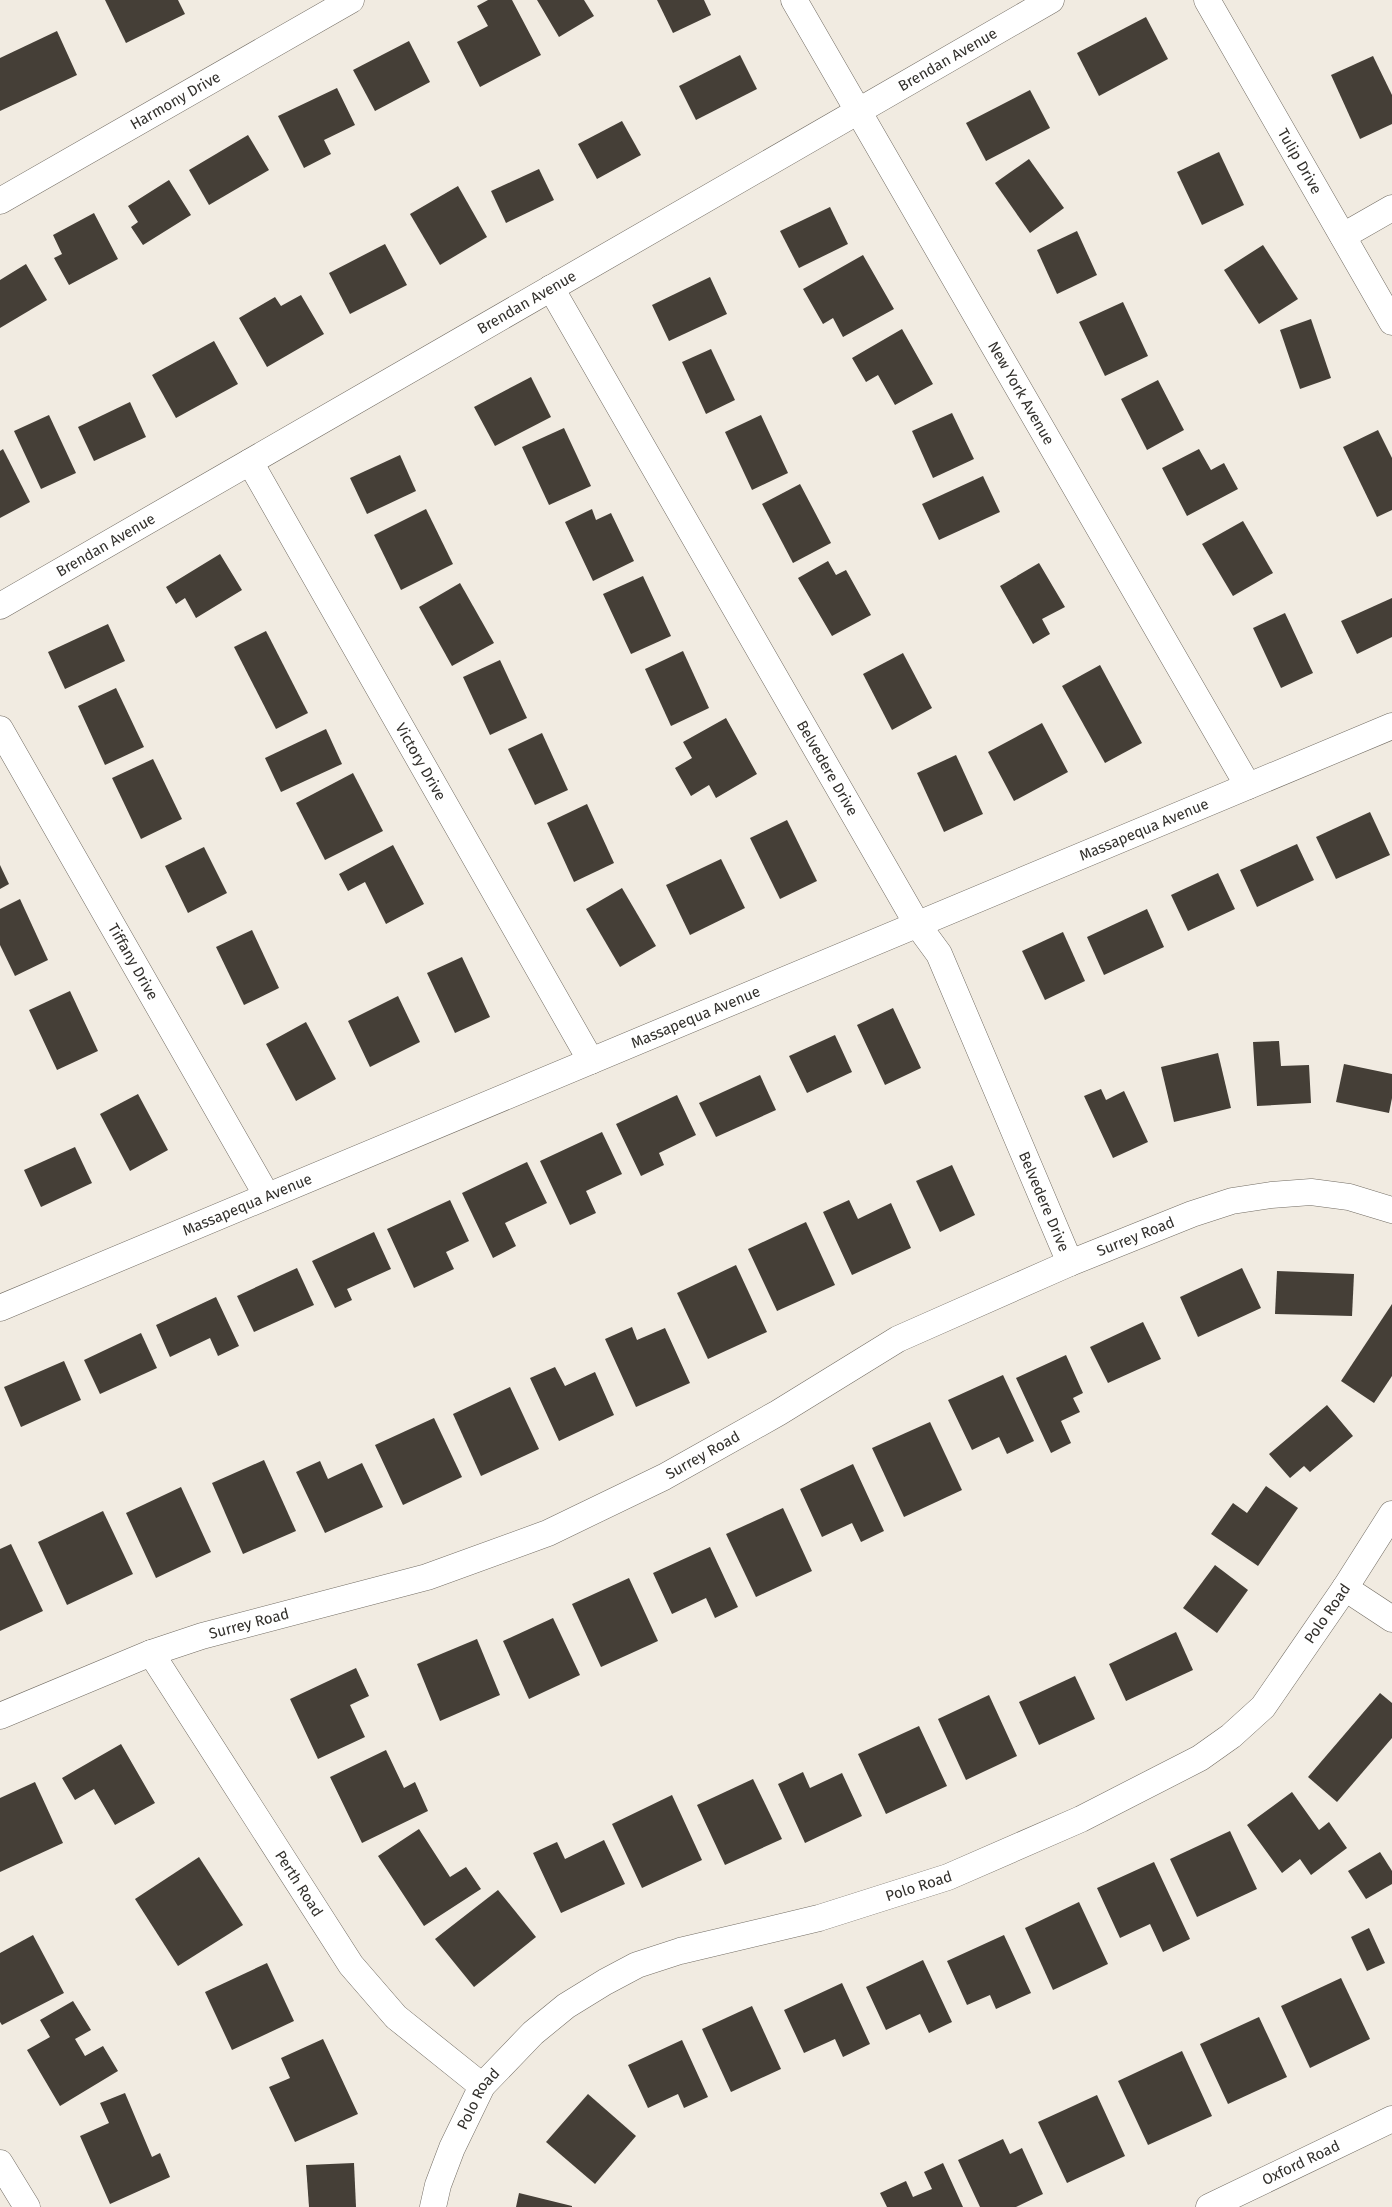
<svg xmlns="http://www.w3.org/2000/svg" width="1392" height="2207" viewBox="0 0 1392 2207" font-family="'Fira Sans',sans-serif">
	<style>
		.building { fill: #453f37 }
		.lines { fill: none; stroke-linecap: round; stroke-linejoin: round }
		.minor-casing { stroke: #726c63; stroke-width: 27 }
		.minor { stroke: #fff; stroke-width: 26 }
		.labels { text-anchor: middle; stroke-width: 6; stroke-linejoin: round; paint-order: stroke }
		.street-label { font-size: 15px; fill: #32302c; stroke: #f1ebe1 }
	</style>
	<rect width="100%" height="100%" fill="#f1ebe1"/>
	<g class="building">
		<polygon points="105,0 178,0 185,14 126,43"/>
		<polygon points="488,0 512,0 541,55 480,87 457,42 488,26 477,6"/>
		<polygon points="537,0 584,0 594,16 559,37"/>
		<polygon points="657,0 704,0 711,15 673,33"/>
		<polygon points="1146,17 1168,59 1099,96 1077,53"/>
		<polygon points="57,31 77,75 0,111 0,58"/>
		<polygon points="409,41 430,82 375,111 353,70"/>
		<polygon points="740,55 757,89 696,120 679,86"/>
		<polygon points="1373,56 1392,95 1392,124 1360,139 1331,75"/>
		<polygon points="337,88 355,125 324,140 331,154 304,168 278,116"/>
		<polygon points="1030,90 1050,128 986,161 966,123"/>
		<polygon points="622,121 641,155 597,179 578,144"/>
		<polygon points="248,135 269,170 209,205 189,170"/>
		<polygon points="1219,152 1244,205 1202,225 1177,172"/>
		<polygon points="1029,159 1064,208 1030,233 995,183"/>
		<polygon points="539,169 554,200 506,223 491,191"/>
		<polygon points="169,180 191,215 143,245 131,227 138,222 128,206"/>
		<polygon points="458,186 487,237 440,265 410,214"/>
		<polygon points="830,207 848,244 799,268 780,231"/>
		<polygon points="94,213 118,259 69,285 54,258 62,254 53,235"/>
		<polygon points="1077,231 1097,275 1057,294 1037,250"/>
		<polygon points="385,244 407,285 350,314 329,273"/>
		<polygon points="1263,245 1298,299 1259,324 1224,270"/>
		<polygon points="863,255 894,309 843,337 833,318 823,324 803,289"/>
		<polygon points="26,264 47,300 0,328 0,280"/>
		<polygon points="710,277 727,314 669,341 652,305"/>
		<polygon points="301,295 324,334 267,367 239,318 275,297 281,306"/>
		<polygon points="1123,302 1148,356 1105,376 1079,322"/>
		<polygon points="1311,319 1331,378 1300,389 1280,330"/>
		<polygon points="902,329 933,384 895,405 878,375 866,382 852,358"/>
		<polygon points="214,341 238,384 176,418 152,375"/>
		<polygon points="711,349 735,400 706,414 682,362"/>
		<polygon points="531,377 551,417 495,446 474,407"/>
		<polygon points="1158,380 1184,430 1147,450 1121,399"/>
		<polygon points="130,402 146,437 94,461 78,427"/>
		<polygon points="952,413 974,459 933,478 912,431"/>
		<polygon points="49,415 76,473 41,489 14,431"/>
		<polygon points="761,415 788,473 752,490 725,432"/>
		<polygon points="564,428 591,486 549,505 522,447"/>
		<polygon points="1378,430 1392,458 1392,510 1377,517 1343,447"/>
		<polygon points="3,449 30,502 0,518 0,451"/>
		<polygon points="1199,449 1211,470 1224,463 1238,489 1187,516 1162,468"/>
		<polygon points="400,455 416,491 367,514 350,478"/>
		<polygon points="983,476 1000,512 939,540 922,504"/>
		<polygon points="800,484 831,543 793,563 762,504"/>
		<polygon points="426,509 453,564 401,590 374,535"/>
		<polygon points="592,509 596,520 611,513 634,561 593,581 565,522"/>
		<polygon points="1243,521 1273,573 1233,596 1202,544"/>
		<polygon points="220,554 242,590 196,618 185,598 176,604 166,587"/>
		<polygon points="828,561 836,575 846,570 871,615 832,636 798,578"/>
		<polygon points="1039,563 1065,607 1042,619 1050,634 1033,644 1000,586"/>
		<polygon points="643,576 671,636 631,654 603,594"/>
		<polygon points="460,583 494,643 452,666 419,607"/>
		<polygon points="1392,598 1392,637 1357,654 1341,621"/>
		<polygon points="1285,613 1313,673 1281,688 1253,628"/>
		<polygon points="108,624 125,661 65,689 48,652"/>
		<polygon points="266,631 308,713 276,729 234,647"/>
		<polygon points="683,651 709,708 671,726 645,669"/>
		<polygon points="903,653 932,708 892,730 863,674"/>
		<polygon points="500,660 527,718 490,735 463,677"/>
		<polygon points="1100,665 1142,743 1105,763 1062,686"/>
		<polygon points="116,688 144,747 105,765 78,706"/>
		<polygon points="726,718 757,774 716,798 709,785 691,796 675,768 692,758 683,742"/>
		<polygon points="1042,723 1068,772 1014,801 988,752"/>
		<polygon points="326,729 342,764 281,792 265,758"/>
		<polygon points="542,733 568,790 535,805 508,749"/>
		<polygon points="956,755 983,814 944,832 917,773"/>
		<polygon points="153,759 182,819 141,839 112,778"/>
		<polygon points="353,773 383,831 325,860 296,803"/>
		<polygon points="587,804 614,863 574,882 547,823"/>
		<polygon points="1370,812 1390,855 1336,879 1316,837"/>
		<polygon points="787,820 817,881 780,899 750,838"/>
		<polygon points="1297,844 1314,880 1257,907 1240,870"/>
		<polygon points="393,845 424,904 386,924 365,882 348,891 339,874"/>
		<polygon points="204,847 227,893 188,913 165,866"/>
		<polygon points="721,859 745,908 690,935 666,885"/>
		<polygon points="0,865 9,884 0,889"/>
		<polygon points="1218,873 1235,909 1188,931 1171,895"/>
		<polygon points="622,888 656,946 620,967 586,909"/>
		<polygon points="20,899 48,960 15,976 0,945 0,909"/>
		<polygon points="1147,909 1164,947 1104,975 1087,937"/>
		<polygon points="252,930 279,988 244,1005 216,947"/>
		<polygon points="1063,932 1085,981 1045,1000 1022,951"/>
		<polygon points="462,957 490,1017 455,1033 427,973"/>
		<polygon points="70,991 98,1051 57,1070 29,1010"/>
		<polygon points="398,996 420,1042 370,1067 348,1021"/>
		<polygon points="893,1008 921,1068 885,1085 857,1025"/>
		<polygon points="306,1022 336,1079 296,1101 266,1044"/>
		<polygon points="835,1035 852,1072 807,1093 789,1056"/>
		<polygon points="1279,1041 1281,1066 1309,1065 1311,1103 1257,1106 1253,1042"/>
		<polygon points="1218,1053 1231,1108 1174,1122 1161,1067"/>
		<polygon points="1344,1064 1392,1074 1392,1098 1389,1113 1336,1102"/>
		<polygon points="760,1075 776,1110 716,1137 699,1103"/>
		<polygon points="1101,1089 1106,1100 1124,1091 1148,1142 1113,1158 1084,1096"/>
		<polygon points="138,1094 168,1150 130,1171 100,1114"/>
		<polygon points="677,1095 696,1135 659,1153 664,1165 641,1176 616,1124"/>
		<polygon points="602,1132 622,1174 586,1191 596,1213 570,1225 540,1161"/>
		<polygon points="75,1147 92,1183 41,1207 24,1170"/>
		<polygon points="527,1162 547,1203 505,1223 516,1246 493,1258 462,1193"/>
		<polygon points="952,1165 975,1215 940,1232 916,1181"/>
		<polygon points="450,1200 469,1241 446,1252 454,1269 414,1288 387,1229"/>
		<polygon points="849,1200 858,1219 891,1203 911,1248 852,1275 823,1212"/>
		<polygon points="806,1222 835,1285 777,1311 748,1249"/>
		<polygon points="374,1232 391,1269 347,1289 352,1300 335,1308 312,1261"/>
		<polygon points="736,1265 767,1332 708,1359 677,1293"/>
		<polygon points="297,1268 314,1305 254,1332 237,1296"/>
		<polygon points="1242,1268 1261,1308 1198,1337 1180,1297"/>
		<polygon points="1277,1271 1354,1274 1352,1316 1275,1314"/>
		<polygon points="216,1297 239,1346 218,1356 210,1338 170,1357 156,1325"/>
		<polygon points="1392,1304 1392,1376 1374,1403 1341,1381"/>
		<polygon points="1143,1322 1161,1359 1108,1383 1090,1347"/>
		<polygon points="632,1327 637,1340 665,1328 690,1383 636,1407 605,1339"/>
		<polygon points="141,1333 157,1368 100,1394 84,1360"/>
		<polygon points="1066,1355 1083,1393 1073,1398 1080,1412 1061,1421 1071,1443 1051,1453 1016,1378"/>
		<polygon points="64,1361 81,1400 21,1427 4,1387"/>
		<polygon points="555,1367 565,1386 595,1372 614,1415 559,1441 530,1378"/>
		<polygon points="1003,1375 1034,1441 1007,1454 999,1437 972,1450 948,1400"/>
		<polygon points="510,1387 539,1449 481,1476 453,1414"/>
		<polygon points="1327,1405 1353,1436 1310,1472 1304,1466 1290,1478 1269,1454"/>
		<polygon points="434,1418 462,1477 403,1505 375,1445"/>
		<polygon points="930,1422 962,1490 904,1517 872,1448"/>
		<polygon points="264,1460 296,1531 243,1554 212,1483"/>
		<polygon points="320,1461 328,1479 362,1463 383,1507 325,1533 296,1472"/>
		<polygon points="853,1464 884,1531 861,1542 852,1523 822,1537 800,1489"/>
		<polygon points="1266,1486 1298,1508 1258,1566 1211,1534 1233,1503 1247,1513"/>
		<polygon points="181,1487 211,1552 156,1578 126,1513"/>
		<polygon points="783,1508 812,1571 756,1597 726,1534"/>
		<polygon points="103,1511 133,1574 67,1605 38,1542"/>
		<polygon points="11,1544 43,1611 0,1631 0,1549"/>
		<polygon points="710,1547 738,1607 715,1618 706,1598 672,1614 653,1573"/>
		<polygon points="1215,1565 1248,1590 1217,1633 1183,1608"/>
		<polygon points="629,1578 658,1641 601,1667 572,1604"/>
		<polygon points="553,1618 580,1675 529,1699 503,1641"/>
		<polygon points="1176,1632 1193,1670 1126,1701 1109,1664"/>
		<polygon points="477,1639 500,1695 440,1721 417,1664"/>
		<polygon points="356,1668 369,1696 350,1705 365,1737 318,1759 290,1699"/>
		<polygon points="1075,1676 1095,1719 1039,1745 1019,1702"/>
		<polygon points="1380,1693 1392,1703 1392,1738 1337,1802 1308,1777"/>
		<polygon points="989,1695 1017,1756 966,1780 938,1719"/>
		<polygon points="919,1726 947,1786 886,1814 858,1754"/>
		<polygon points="121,1744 155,1803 115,1825 94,1789 75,1800 62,1778"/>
		<polygon points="386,1750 404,1788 415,1782 428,1811 362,1843 330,1777"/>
		<polygon points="803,1772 810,1788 842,1773 862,1816 805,1843 778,1784"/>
		<polygon points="753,1779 782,1839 725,1865 697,1805"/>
		<polygon points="35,1782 63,1843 0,1872 0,1798"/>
		<polygon points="1292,1792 1319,1830 1329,1822 1347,1848 1311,1875 1300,1859 1282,1873 1247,1825"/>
		<polygon points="672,1795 702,1860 642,1888 612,1824"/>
		<polygon points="419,1829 450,1877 466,1867 481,1889 424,1926 378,1856"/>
		<polygon points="1230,1831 1257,1889 1197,1917 1170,1859"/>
		<polygon points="604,1840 625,1884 561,1913 533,1853 557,1842 565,1859"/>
		<polygon points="1380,1852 1392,1871 1392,1884 1366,1899 1348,1871"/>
		<polygon points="199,1857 243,1925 178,1966 135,1899"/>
		<polygon points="1154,1862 1190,1939 1163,1952 1150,1924 1120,1938 1097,1888"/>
		<polygon points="498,1890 536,1937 474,1987 435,1939"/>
		<polygon points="1079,1902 1108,1964 1053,1990 1025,1928"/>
		<polygon points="1369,1928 1385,1963 1367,1971 1351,1937"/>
		<polygon points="33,1935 64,1993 2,2025 0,2022 0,1953"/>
		<polygon points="1004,1935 1031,1993 996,2009 990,1995 967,2005 947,1961"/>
		<polygon points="923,1960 952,2022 929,2033 920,2014 886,2030 866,1987"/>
		<polygon points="267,1963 294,2021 232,2050 205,1992"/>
		<polygon points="1341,1978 1370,2039 1310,2068 1281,2006"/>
		<polygon points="842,1983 870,2044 843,2057 835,2039 804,2053 784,2010"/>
		<polygon points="73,2001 91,2030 75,2039 85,2056 103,2046 118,2071 60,2106 27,2050 50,2037 40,2020"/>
		<polygon points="752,2006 781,2069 731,2092 702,2029"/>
		<polygon points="1259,2017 1287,2077 1228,2104 1200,2044"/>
		<polygon points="323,2039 358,2114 295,2142 269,2087 290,2078 281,2058"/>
		<polygon points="682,2040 708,2097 684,2108 678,2094 648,2108 628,2065"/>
		<polygon points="1182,2051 1212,2116 1148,2145 1118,2081"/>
		<polygon points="125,2093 152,2157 160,2153 170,2177 110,2204 80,2136 109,2123 100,2103"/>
		<polygon points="588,2094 636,2136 595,2184 546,2142"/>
		<polygon points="1097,2095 1125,2156 1067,2183 1038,2122"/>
		<polygon points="1003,2139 1010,2154 1022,2148 1043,2194 1016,2207 980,2207 958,2160"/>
		<polygon points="354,2163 356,2207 309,2207 306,2165"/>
		<polygon points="943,2163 963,2207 887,2207 880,2193 906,2181 913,2197 932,2189 924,2172"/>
		<polygon points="519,2193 572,2206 572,2207 516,2207"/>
	</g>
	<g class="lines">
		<defs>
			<g id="minor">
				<path id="s1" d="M794,0l454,786"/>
				<path id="s2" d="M1207,0l185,322"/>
				<path id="s3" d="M0,201l351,-201"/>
				<polyline points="1343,236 1392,208"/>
				<path id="s4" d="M551,288l366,636 22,30 131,309"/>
				<path id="s5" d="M250,462l341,599"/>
				<path id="s6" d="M0,606l1051,-606"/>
				<path id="s7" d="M0,729l267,467"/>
				<path id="s8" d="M0,1308l1392,-582"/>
				<polyline points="1345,1588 1392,1619"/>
				<path id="s9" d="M151,1653l200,312 45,52 86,69"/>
				<path id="s10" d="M0,1716l151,-63 51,-17 225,-59 121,-44 116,-56 114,-64 120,-74 172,-76 122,-49 40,-13 39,-6 40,-3 38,5 43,13"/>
				<polyline points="0,2163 27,2207"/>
				<path id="s11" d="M433,2207l5,-22 14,-37 30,-62 51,-53 33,-27 39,-24 32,-17 43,-14 139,-33 129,-41 133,-58 119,-61 31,-22 32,-29 82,-119 47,-74"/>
				<path id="s12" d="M1209,2207l183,-88"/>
			</g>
		</defs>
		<use href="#minor" class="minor-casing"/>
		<use href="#minor" class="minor"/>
	</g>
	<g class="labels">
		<g class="street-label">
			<text dy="5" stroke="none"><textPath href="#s6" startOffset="1094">Brendan Avenue</textPath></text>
			<text dy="5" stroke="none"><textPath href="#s3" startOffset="202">Harmony Drive</textPath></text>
			<text dy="5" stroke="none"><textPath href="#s2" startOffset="186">Tulip Drive</textPath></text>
			<text dy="5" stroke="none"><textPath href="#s6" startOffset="608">Brendan Avenue</textPath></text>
			<text dy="5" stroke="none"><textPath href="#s1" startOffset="454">New York Avenue</textPath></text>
			<text dy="5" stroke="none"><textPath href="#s6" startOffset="122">Brendan Avenue</textPath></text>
			<text dy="5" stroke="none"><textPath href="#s5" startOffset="345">Victory Drive</textPath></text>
			<text dy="5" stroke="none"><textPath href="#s4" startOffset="554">Belvedere Drive</textPath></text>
			<text dy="5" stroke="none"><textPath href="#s8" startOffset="1240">Massapequa Avenue</textPath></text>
			<text dy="5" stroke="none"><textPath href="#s7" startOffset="268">Tiffany Drive</textPath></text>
			<text dy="5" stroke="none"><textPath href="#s8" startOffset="754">Massapequa Avenue</textPath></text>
			<text dy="5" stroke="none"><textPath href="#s4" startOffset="1040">Belvedere Drive</textPath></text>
			<text dy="5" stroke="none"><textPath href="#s8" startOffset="268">Massapequa Avenue</textPath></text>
			<text dy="5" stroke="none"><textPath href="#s10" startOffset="1238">Surrey Road</textPath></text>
			<text dy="5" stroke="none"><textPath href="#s10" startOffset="752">Surrey Road</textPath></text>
			<text dy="5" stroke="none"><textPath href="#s11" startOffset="1126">Polo Road</textPath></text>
			<text dy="5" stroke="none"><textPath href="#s10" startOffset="266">Surrey Road</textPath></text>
			<text dy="5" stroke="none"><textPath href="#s9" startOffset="274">Perth Road</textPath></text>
			<text dy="5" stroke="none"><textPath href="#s11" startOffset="622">Polo Road</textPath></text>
			<text dy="5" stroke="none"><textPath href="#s11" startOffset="118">Polo Road</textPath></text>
			<text dy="5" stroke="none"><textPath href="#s12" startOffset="102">Oxford Road</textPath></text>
		</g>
	</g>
</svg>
